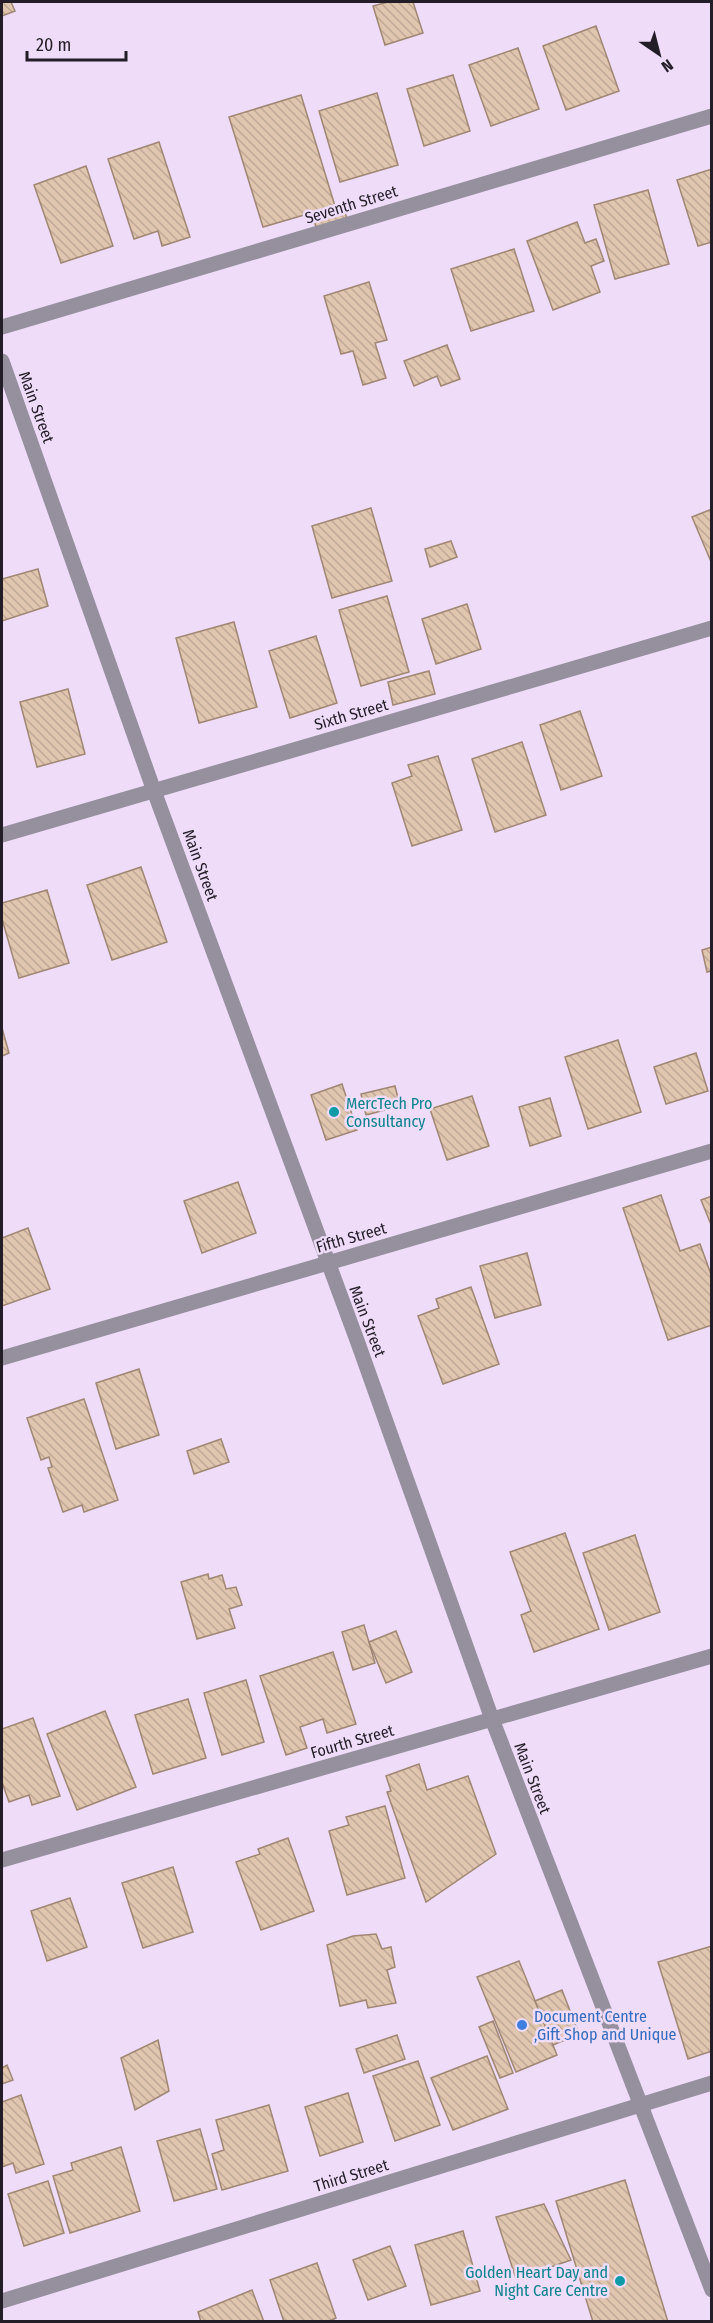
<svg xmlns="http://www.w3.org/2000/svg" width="713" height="2323" viewBox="0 0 713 2323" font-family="'Fira Sans Condensed',sans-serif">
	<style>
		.building { fill: url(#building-back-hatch); stroke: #a08773; stroke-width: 1.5 }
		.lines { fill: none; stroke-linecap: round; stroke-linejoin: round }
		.minor { stroke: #958f9e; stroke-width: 15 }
		.culture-dot { fill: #0f9aa8; stroke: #eedcf9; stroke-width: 2 }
		.shop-dot { fill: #3f7fe0; stroke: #eedcf9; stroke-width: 2 }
		.labels { text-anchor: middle; stroke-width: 5; stroke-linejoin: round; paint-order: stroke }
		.street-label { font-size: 16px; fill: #231d27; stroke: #eedcf9 }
		.culture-label { font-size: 16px; fill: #0d838f; stroke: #eedcf9; text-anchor: start }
		.shop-label { font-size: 16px; fill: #366cbe; stroke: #eedcf9; text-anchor: start }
	</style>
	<defs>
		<pattern id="building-back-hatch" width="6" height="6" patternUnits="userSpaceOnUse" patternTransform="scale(1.5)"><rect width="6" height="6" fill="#e0c5af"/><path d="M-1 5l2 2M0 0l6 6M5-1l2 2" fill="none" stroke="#c0a997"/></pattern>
	</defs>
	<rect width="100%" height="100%" fill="#eedcf9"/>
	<g class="building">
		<polygon points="2,2 11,2 15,11 2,16"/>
		<polygon points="388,2 413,2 423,33 385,45 373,6"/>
		<polygon points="596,26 619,91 566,110 543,46"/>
		<polygon points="518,48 539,109 491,126 469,65"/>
		<polygon points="453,75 470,131 424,146 407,89"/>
		<polygon points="377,93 398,165 340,182 319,111"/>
		<polygon points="301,95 335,206 263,227 229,117"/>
		<polygon points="159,142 190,237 162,246 158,231 134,239 108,159"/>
		<polygon points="86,166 113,246 61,263 34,185"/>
		<polygon points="712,169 712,242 698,246 677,180"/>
		<polygon points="648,190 669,264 615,279 594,205"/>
		<polygon points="343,206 347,219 317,229 312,216"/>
		<polygon points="577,222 585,243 596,239 604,261 591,266 600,292 553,310 527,241"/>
		<polygon points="514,249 534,311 471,331 451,269"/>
		<polygon points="369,282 387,340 375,343 386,378 363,385 353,351 341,354 324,296"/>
		<polygon points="447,345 460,379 441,386 437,376 414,386 404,361"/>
		<polygon points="371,508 392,581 332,598 312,526"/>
		<polygon points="712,509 712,564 692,517"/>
		<polygon points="451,541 457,557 430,567 425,549"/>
		<polygon points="38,569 48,606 2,621 2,579"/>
		<polygon points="387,596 409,672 361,686 339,610"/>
		<polygon points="467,604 481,649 436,664 422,619"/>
		<polygon points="234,622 257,707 199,723 176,638"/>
		<polygon points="316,636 337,703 290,718 269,651"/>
		<polygon points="429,671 435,694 393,705 388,682"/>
		<polygon points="68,689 85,754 37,767 20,702"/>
		<polygon points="580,711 602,776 561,790 540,725"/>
		<polygon points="522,742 546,815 495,832 472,759"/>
		<polygon points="438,756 462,830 412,846 392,783 412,776 408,765"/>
		<polygon points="141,867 167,942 112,960 87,885"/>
		<polygon points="47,890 69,963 19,978 2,919 2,903"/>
		<polygon points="712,947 712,971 707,972 702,950"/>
		<polygon points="2,1028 9,1053 2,1056"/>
		<polygon points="618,1040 641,1112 588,1129 565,1057"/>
		<polygon points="696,1053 708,1091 666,1104 654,1067"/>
		<polygon points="342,1084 357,1130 326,1140 311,1095"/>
		<polygon points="395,1086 400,1106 366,1115 361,1094"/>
		<polygon points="472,1096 489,1146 447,1160 430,1109"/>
		<polygon points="550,1098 561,1136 530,1146 519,1107"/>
		<polygon points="238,1182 256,1233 202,1253 184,1201"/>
		<polygon points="661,1195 680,1251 700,1244 712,1277 712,1325 668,1340 623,1208"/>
		<polygon points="712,1196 712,1227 701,1200"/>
		<polygon points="28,1228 50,1289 2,1306 2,1238"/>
		<polygon points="527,1253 541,1305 495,1318 480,1266"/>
		<polygon points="471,1287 499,1364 443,1384 418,1316 439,1308 436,1299"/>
		<polygon points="139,1369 159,1435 116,1449 96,1383"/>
		<polygon points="84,1399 118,1500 84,1512 82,1505 63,1512 48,1468 52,1467 49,1457 41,1460 27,1418"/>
		<polygon points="221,1439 229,1462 194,1474 187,1451"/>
		<polygon points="565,1533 599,1629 534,1652 521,1615 531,1611 510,1552"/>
		<polygon points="635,1535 660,1612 609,1630 583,1553"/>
		<polygon points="208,1574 209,1579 222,1575 226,1589 236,1587 242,1605 229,1609 235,1628 197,1639 181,1582"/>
		<polygon points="364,1625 375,1663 353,1670 342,1632"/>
		<polygon points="396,1631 412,1672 386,1683 369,1642"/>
		<polygon points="333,1652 356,1724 327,1733 323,1719 300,1727 307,1748 286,1755 260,1676"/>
		<polygon points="246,1680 264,1742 222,1755 204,1693"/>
		<polygon points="188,1699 206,1758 153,1774 135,1715"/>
		<polygon points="105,1711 136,1787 77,1810 47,1734"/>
		<polygon points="33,1718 60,1796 32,1805 29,1795 9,1802 2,1782 2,1729"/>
		<polygon points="419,1764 427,1790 468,1776 496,1854 426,1902 387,1792 391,1791 386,1776"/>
		<polygon points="385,1806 405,1878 347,1895 329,1831 349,1825 346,1817"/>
		<polygon points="288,1838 314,1911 261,1930 236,1862 260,1854 258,1849"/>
		<polygon points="173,1867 193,1932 143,1948 122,1883"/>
		<polygon points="70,1898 87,1947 47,1961 31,1911"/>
		<polygon points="376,1934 382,1949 391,1947 395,1967 387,1970 396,2003 368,2008 366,2000 340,2006 327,1945 353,1936"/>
		<polygon points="712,1946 712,2051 688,2059 658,1962"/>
		<polygon points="519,1961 557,2055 516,2072 477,1977"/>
		<polygon points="562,1990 579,2034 553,2045 535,2001"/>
		<polygon points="493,2021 513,2073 500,2078 479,2027"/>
		<polygon points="397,2035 405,2059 364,2073 356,2049"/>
		<polygon points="158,2040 169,2091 135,2110 121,2058"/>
		<polygon points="487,2056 508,2109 453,2130 431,2078"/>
		<polygon points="418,2061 440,2125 395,2141 373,2076"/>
		<polygon points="7,2065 13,2080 2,2084 2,2068"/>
		<polygon points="348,2093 363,2142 320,2156 305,2107"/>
		<polygon points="21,2095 44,2164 16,2173 13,2163 2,2167 2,2102"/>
		<polygon points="269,2105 288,2171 222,2190 212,2154 224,2150 216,2120"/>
		<polygon points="200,2129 217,2189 174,2201 157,2141"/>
		<polygon points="121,2147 140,2211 70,2233 53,2176 73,2170 71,2163"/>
		<polygon points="625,2180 668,2322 593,2322 556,2201"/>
		<polygon points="48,2181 64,2233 24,2246 8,2194"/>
		<polygon points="544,2204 571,2260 516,2279 496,2217"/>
		<polygon points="463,2231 480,2291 431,2305 415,2245"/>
		<polygon points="390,2246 406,2286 368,2300 353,2260"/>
		<polygon points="317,2263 336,2318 327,2322 284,2322 270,2280"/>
		<polygon points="252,2290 264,2322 201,2322 198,2312"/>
	</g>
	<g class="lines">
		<g class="minor">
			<polyline points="2,327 712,116"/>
			<polyline points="2,361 154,791 358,1343 492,1719 712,2290"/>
			<polyline points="2,835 712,628"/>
			<polyline points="2,1358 712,1151"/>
			<polyline points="2,1860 712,1656"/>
			<polyline points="2,2301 712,2083"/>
		</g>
	</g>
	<g class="culture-dot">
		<circle cx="334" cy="1112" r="6"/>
		<circle cx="620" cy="2281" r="6"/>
	</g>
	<circle class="shop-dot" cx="522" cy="2025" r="6"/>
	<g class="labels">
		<g class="street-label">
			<text transform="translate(351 204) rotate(-17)" y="6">Seventh Street</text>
			<text transform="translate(37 407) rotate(70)" y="6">Main Street</text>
			<text transform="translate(351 714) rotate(-16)" y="6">Sixth Street</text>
			<text transform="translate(201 865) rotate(70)" y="6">Main Street</text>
			<text transform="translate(351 1237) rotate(-16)" y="6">Fifth Street</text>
			<text transform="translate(368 1321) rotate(69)" y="6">Main Street</text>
			<text transform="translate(352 1741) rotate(-16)" y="6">Fourth Street</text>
			<text transform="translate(533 1778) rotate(69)" y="6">Main Street</text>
			<text transform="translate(351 2175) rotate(-17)" y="6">Third Street</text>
		</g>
		<g class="culture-label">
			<text x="346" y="1109">MercTech Pro<tspan x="346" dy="18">Consultancy</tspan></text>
			<text x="608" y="2278" text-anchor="end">Golden Heart Day and<tspan x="608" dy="18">Night Care Centre</tspan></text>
		</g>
		<g class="shop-label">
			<text x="534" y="2022">Document Centre<tspan x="534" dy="18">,Gift Shop and Unique</tspan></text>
		</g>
	</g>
	<rect width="713" height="2323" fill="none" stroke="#231d27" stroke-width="6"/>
	<g transform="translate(659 54) rotate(145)" stroke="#eedcf9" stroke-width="4.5" paint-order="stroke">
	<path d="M0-4.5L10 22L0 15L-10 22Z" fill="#231d27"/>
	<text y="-9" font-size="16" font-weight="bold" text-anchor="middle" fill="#231d27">N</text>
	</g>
	<path d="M27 51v9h99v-9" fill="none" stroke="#231d27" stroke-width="3"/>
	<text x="36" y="51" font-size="18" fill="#231d27" stroke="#eedcf9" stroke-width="4.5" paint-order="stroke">20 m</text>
</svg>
